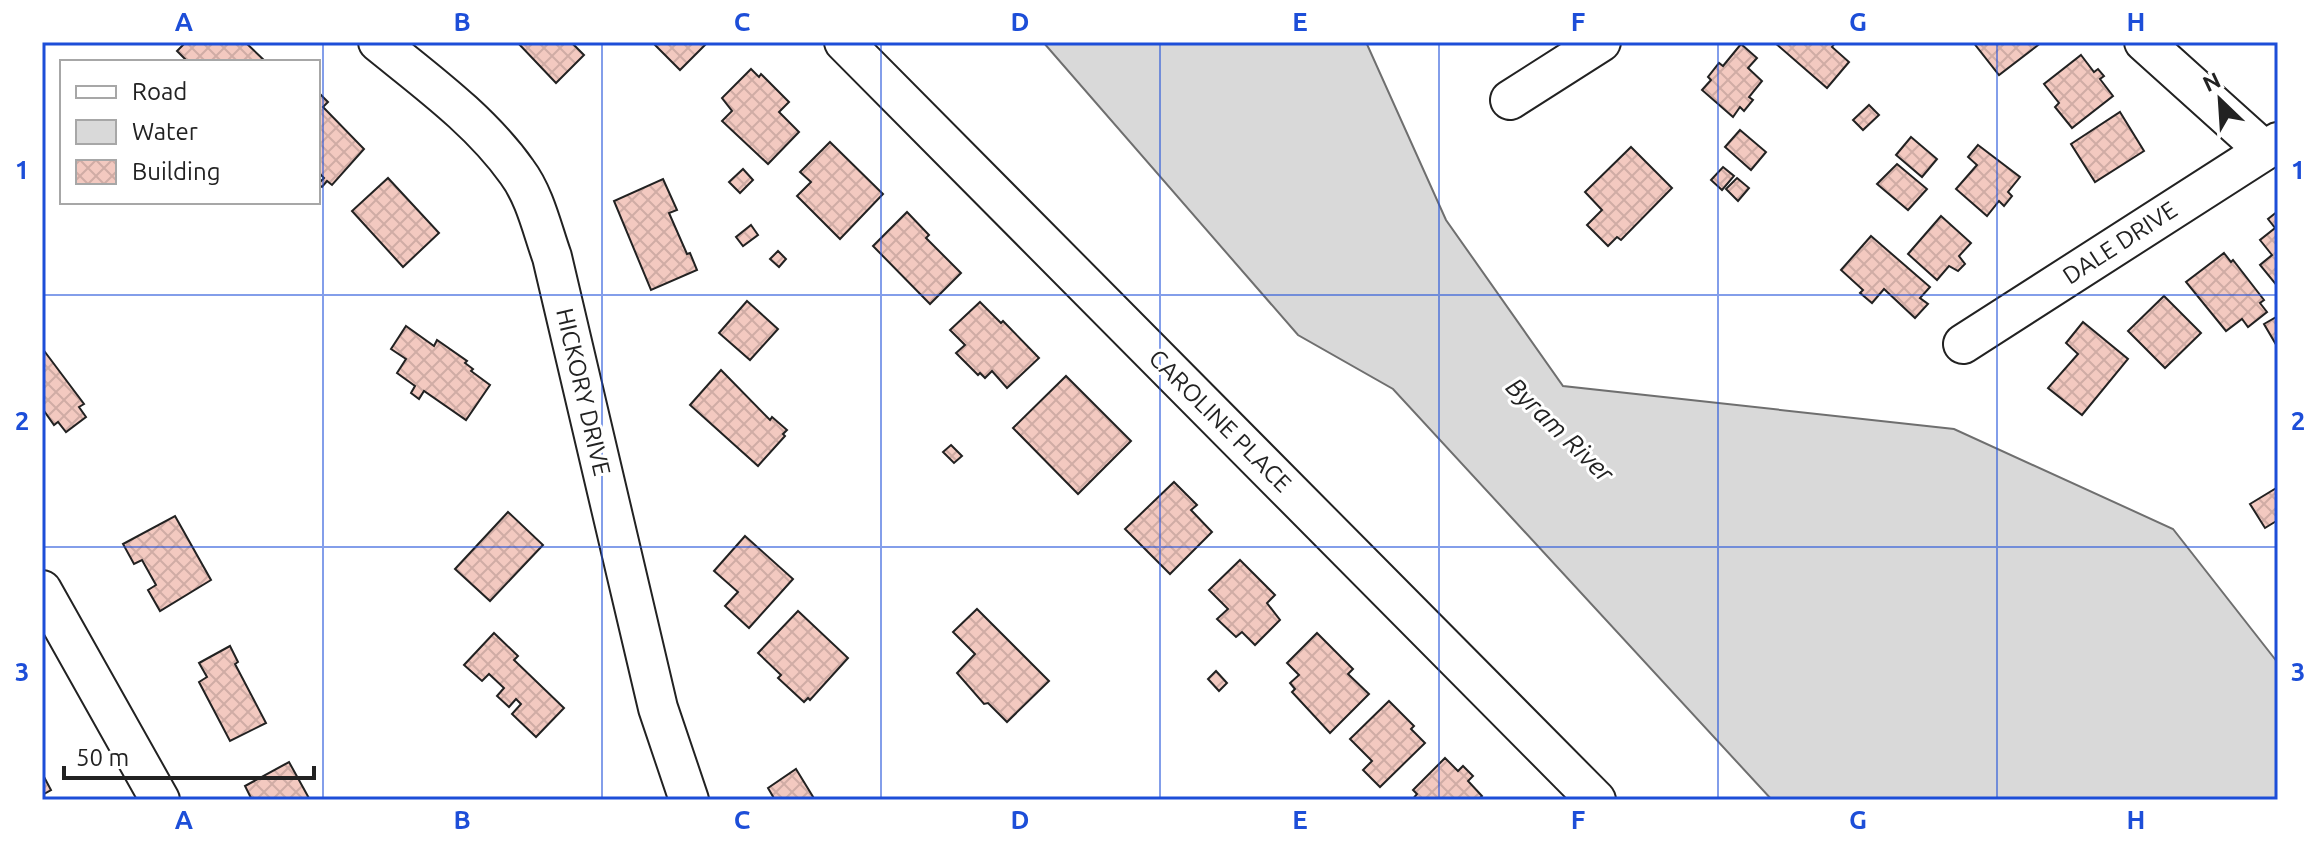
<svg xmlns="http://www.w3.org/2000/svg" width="2320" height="842" viewBox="0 0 2320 842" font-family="Ubuntu,sans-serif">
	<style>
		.water { fill: #d9d9d9; stroke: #6f6f6f; stroke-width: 2 }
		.building { fill: url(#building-cross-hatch); stroke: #222; stroke-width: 2 }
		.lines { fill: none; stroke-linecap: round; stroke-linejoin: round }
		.minor-casing { stroke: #222; stroke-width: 42 }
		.minor { stroke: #fff; stroke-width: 38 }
		.grid { fill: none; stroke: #1d4ed8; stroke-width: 2; stroke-opacity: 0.55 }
		.labels { text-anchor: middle; stroke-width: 6; stroke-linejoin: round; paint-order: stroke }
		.street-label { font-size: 24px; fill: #222; stroke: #fff }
		.water-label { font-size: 26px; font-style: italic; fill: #222; stroke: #fff }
		.neatline { fill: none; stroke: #1d4ed8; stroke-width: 3 }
		.grid-label { font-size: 26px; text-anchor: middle; font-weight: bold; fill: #1d4ed8 }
	</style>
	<defs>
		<pattern id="building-cross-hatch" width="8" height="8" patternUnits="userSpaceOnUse" patternTransform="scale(2)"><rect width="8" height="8" fill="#f3c9c0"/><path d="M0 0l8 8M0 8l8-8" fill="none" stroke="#d0aca5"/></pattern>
	</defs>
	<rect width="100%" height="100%" fill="#fff"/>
	<polygon class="water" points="1043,42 1366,42 1446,220 1563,386 1954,429 2173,529 2278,663 2278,800 1772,800 1393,389 1298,335"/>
	<g class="building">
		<polygon points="186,42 245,42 266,62 188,62 177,51"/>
		<polygon points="517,42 571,42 584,55 556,83"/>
		<polygon points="652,42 708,42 680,70"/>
		<polygon points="1774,42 1836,42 1832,47 1849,62 1827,88"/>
		<polygon points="1973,42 2042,42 1999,75"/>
		<polygon points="1741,44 1757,58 1748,68 1762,81 1749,97 1753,100 1744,111 1740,107 1733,117 1702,90 1711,80 1708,77 1719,63 1723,66"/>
		<polygon points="2081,55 2094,72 2098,69 2104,76 2100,79 2113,96 2072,128 2055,107 2059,103 2044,84"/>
		<polygon points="751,69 759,77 761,74 789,102 779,112 799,132 768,164 722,121 732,111 722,98"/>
		<polygon points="319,93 328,102 323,107 364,149 332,185 327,181 322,187 318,184 324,178 318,172"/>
		<polygon points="1869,105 1879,115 1863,130 1853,120"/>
		<polygon points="2120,112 2144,151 2095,182 2071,144"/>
		<polygon points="1740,130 1766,152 1751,170 1725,147"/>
		<polygon points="1911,137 1937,159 1922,177 1896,155"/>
		<polygon points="830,142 883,194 840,239 797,196 811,182 800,172"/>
		<polygon points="1978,145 2020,177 2008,192 2012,196 2004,206 1999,201 1987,216 1956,189 1977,165 1968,157"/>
		<polygon points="1631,147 1672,188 1621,240 1617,237 1608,246 1587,225 1602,210 1585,192"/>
		<polygon points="1897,164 1927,189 1908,210 1877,184"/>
		<polygon points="1723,167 1734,176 1722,190 1711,180"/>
		<polygon points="743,169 753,180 740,193 729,182"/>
		<polygon points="388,178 439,233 403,267 352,211"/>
		<polygon points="1737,178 1749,188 1738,201 1726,189"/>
		<polygon points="663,179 677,210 669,213 687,254 690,253 697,270 651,290 614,201"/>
		<polygon points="2278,211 2278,287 2260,265 2272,255 2260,240 2275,228 2268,219"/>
		<polygon points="907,212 929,235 926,238 961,273 930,304 873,246"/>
		<polygon points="1941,216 1971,243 1959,256 1965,264 1958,271 1949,266 1937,280 1908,254"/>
		<polygon points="751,225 758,235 743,246 736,237"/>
		<polygon points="1871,236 1930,287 1920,298 1928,304 1915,318 1884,289 1872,303 1860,293 1863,290 1841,270"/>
		<polygon points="778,251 786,259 779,267 770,259"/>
		<polygon points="2224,253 2231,262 2233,260 2264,300 2260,303 2267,312 2248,327 2242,319 2226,331 2186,282"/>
		<polygon points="2164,296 2201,333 2165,368 2128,331"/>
		<polygon points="747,301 778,329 750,360 719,333"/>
		<polygon points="980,302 1001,323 1003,321 1039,358 1007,388 992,371 985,378 980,373 978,375 956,353 965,345 950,330"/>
		<polygon points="2278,316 2278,348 2264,324"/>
		<polygon points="2083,322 2128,359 2082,415 2048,388 2078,354 2066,343"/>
		<polygon points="406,326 434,346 437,340 467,361 465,363 473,369 471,371 490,385 466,420 424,391 419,399 411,393 415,386 397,373 406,359 391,349"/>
		<polygon points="42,348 84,404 79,407 86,417 66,432 58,422 54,425 42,408"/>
		<polygon points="721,370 770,420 772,417 787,430 783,434 785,436 758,466 690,405"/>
		<polygon points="1066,376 1131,441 1078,494 1013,428"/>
		<polygon points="951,445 962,456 954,463 943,452"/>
		<polygon points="1174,482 1197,505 1191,510 1212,532 1170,574 1125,529"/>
		<polygon points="2278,487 2278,520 2265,528 2250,504"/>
		<polygon points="508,512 543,545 490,601 455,569"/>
		<polygon points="175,516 211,580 160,611 148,590 156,585 142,560 134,564 123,544"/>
		<polygon points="745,536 793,579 749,628 725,606 738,592 714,571"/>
		<polygon points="1240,560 1275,595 1267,603 1280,620 1255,645 1242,632 1236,637 1217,619 1228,609 1209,590"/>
		<polygon points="977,609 1049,681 1007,722 988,703 984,704 957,673 975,654 953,632"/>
		<polygon points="798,611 848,658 810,700 808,698 804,702 778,678 781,675 758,653"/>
		<polygon points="494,633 518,656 514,660 564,708 536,737 512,714 521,704 516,699 509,707 497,696 504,688 489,674 482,681 464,665"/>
		<polygon points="1317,633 1353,669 1348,674 1369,694 1330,733 1292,692 1295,689 1290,683 1299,675 1287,663"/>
		<polygon points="230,646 238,662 235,664 266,723 230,741 199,682 207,677 199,663"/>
		<polygon points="1216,671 1227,683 1219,691 1208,679"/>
		<polygon points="1389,701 1414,726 1411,729 1425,743 1380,787 1363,770 1372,761 1350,739"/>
		<polygon points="1445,758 1458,771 1463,766 1473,776 1468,781 1482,796 1478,800 1412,800 1417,794 1413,790"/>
		<polygon points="289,762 310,800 252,800 245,786"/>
		<polygon points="796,769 815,800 775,800 768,788"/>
		<polygon points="42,773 51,790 42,795"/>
	</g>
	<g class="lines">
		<defs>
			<g id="minor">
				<path d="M378,42c48,39 103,79 139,130 18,24 25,57 35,85l106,451 31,92"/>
				<polyline points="844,42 1596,800"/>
				<polyline points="2144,42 2264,150"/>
				<polyline points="1510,100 1601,42"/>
				<polyline points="1963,344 2278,142"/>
				<polyline points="42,590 160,800"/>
			</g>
		</defs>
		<use href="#minor" class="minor-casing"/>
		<use href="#minor" class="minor"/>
	</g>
	<path class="grid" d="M323,42v758M602,42v758M881,42v758M1160,42v758M1439,42v758M1718,42v758M1997,42v758M42,295h2236M42,547h2236"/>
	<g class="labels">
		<g class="street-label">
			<text transform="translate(2120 243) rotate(-33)" y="8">DALE DRIVE</text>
			<text transform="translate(583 392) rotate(77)" y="8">HICKORY DRIVE</text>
			<text transform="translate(1220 421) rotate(45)" y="8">CAROLINE PLACE</text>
		</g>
		<g class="water-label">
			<text transform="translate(1560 430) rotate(44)" y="9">Byram River</text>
		</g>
	</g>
	<rect width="2320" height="842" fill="none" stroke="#ffffff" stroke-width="88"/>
	<rect x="60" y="60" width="260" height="144" fill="#ffffff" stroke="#a7a7a7" stroke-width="2"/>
	<rect x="76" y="86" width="40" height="12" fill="#ffffff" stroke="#a7a7a7" stroke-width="2"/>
	<text x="132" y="100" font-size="24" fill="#222222">Road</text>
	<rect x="76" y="120" width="40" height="24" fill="#d9d9d9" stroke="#a7a7a7" stroke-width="2"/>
	<text x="132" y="140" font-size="24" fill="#222222">Water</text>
	<rect x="76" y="160" width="40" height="24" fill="url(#building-cross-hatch)" stroke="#a7a7a7" stroke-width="2"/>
	<text x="132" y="180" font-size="24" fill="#222222">Building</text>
	<g transform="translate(2220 100) rotate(335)" stroke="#ffffff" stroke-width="6" paint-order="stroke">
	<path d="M0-6L14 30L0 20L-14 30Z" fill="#222222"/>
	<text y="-12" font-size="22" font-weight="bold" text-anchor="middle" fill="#222222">N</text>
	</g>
	<path d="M64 766v12h250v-12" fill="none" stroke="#222222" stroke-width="4"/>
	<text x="76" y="766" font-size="24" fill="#222222" stroke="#ffffff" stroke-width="6" paint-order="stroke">50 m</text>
	<rect x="44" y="44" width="2232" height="754" class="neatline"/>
	<g class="grid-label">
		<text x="184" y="31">A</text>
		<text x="462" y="31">B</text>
		<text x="742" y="31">C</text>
		<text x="1020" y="31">D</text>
		<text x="1300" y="31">E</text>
		<text x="1578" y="31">F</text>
		<text x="1858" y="31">G</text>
		<text x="2136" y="31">H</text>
		<text x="22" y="179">1</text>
		<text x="2298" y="179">1</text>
		<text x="22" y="430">2</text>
		<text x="2298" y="430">2</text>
		<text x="22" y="681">3</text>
		<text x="2298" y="681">3</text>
		<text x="184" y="829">A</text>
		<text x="462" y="829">B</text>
		<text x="742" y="829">C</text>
		<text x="1020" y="829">D</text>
		<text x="1300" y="829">E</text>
		<text x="1578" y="829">F</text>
		<text x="1858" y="829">G</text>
		<text x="2136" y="829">H</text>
	</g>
</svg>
